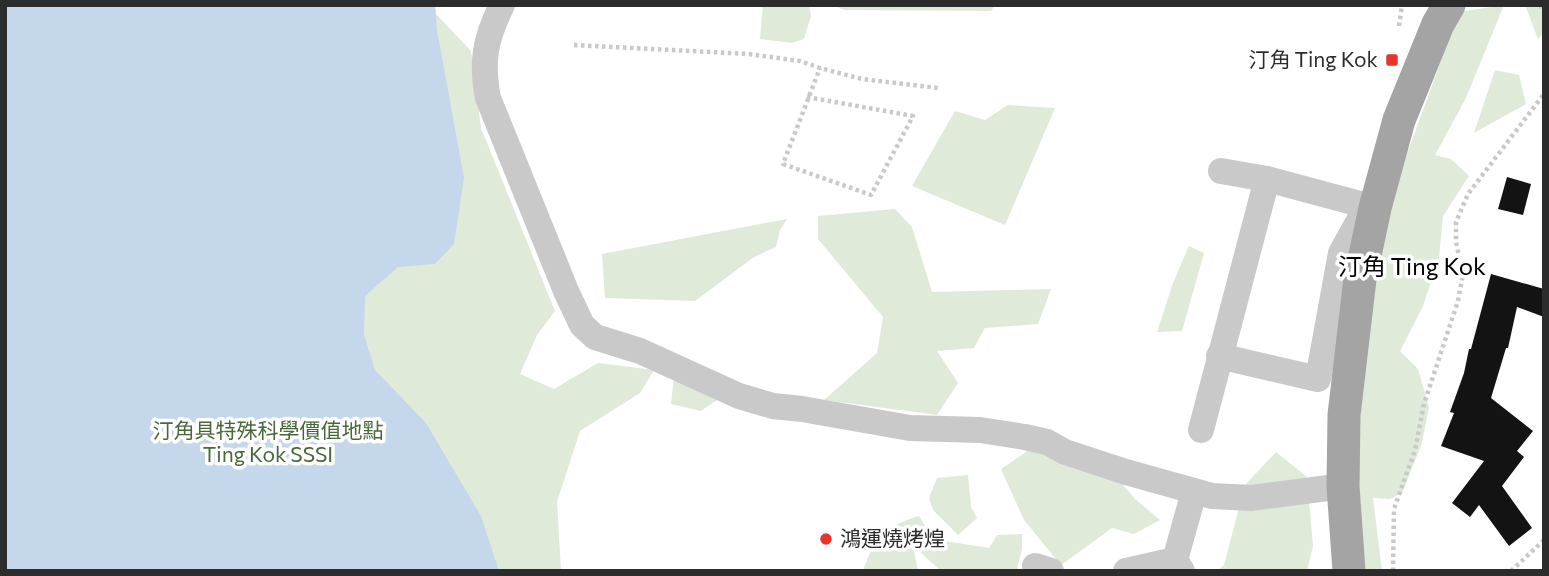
<svg xmlns="http://www.w3.org/2000/svg" width="1549" height="576" viewBox="0 0 1549 576" font-family="Commissioner,'Noto Sans TC',sans-serif">
	<style>
		.green { fill: #e0ead9 }
		.water { fill: #c4d7eb }
		.building { fill: #131313 }
		.lines { fill: none; stroke-linecap: round; stroke-linejoin: round }
		.path { stroke: #c9c9c9; stroke-width: 4.5; stroke-dasharray: 3.5 3.5; stroke-linecap: butt }
		.minor { stroke: #c9c9c9; stroke-width: 26 }
		.major { stroke: #a4a4a4; stroke-width: 33 }
		.poi-dot { fill: #e7352a; stroke: #fff; stroke-width: 2.5 }
		.labels { text-anchor: middle; stroke-width: 7; stroke-linejoin: round; paint-order: stroke }
		.poi-label { font-size: 21px; fill: #2c2c2c; stroke: #fff; text-anchor: end }
		.park-label { font-size: 21px; fill: #496839; stroke: #fff }
		.quarter-label { font-size: 24px; fill: #000; stroke: #fff }
	</style>
	<rect width="100%" height="100%" fill="#fff"/>
	<g class="green">
		<polygon points="5,5 435,5 436,14 471,51 481,128 555,311 537,335 520,374 554,389 598,363 654,370 640,393 580,431 557,502 561,571 5,571"/>
		<polygon points="763,5 809,5 811,16 804,39 792,43 760,39"/>
		<polygon points="833,5 995,5 991,11 844,10"/>
		<polygon points="1504,5 1466,98 1435,155 1451,159 1469,176 1443,216 1439,258 1423,306 1400,351 1418,369 1429,407 1422,443 1402,493 1390,499 1373,498 1382,571 1363,571 1338,373 1386,211 1459,12"/>
		<polygon points="1525,5 1544,5 1544,32 1538,39"/>
		<polygon points="1495,70 1519,75 1526,104 1474,133"/>
		<polygon points="1008,105 1055,108 1005,225 912,186 955,111 985,120"/>
		<polygon points="895,209 912,227 932,292 1051,289 1038,324 985,328 974,348 937,351 958,383 937,415 824,400 877,353 883,317 818,239 818,216"/>
		<polygon points="787,219 780,230 776,247 754,257 695,301 605,298 602,254"/>
		<polygon points="1189,246 1204,253 1182,331 1157,332 1173,283"/>
		<polygon points="674,376 718,399 701,411 671,404"/>
		<polygon points="1090,446 1135,499 1160,520 1134,534 1112,528 1061,565 1024,520 1001,469 1032,448"/>
		<polygon points="1276,452 1307,477 1313,546 1307,571 1217,571 1224,565 1245,485"/>
		<polygon points="968,475 971,507 977,518 958,535 933,510 929,498 937,478"/>
		<path d="M919,516l14,23 -20,7 5,25h-55c11,-33 22,-45 56,-55z"/>
		<polygon points="1022,534 1022,549 1017,569 1022,571 941,571 920,552 945,541 989,548 997,535"/>
	</g>
	<polygon class="water" points="5,5 435,5 437,30 464,178 454,244 435,264 398,267 365,296 364,335 375,370 426,423 481,516 499,571 5,571"/>
	<g class="building">
		<polygon points="1507,177 1531,184 1523,215 1498,209"/>
		<polygon points="1491,274 1544,289 1544,317 1517,307 1508,348 1506,348 1491,398 1533,431 1517,451 1524,457 1502,486 1532,528 1509,546 1479,505 1470,517 1452,503 1484,461 1441,446 1454,413 1450,412 1464,373 1469,349 1471,349"/>
	</g>
	<g class="lines">
		<g class="path">
			<polyline points="1540,5 1544,11"/>
			<polyline points="1399,26 1402,5"/>
			<polyline points="574,45 749,54 800,61 820,68 862,79 938,88"/>
			<polyline points="807,97 913,116 871,195 783,164 820,68"/>
			<polyline points="1393,571 1394,509 1415,450 1424,404 1458,301 1463,274 1456,242 1456,222 1468,194 1544,94"/>
			<polyline points="1511,571 1544,540"/>
		</g>
		<g class="minor">
			<path d="M502,5c-17,34 -21,57 -14,93l78,193 16,34 13,12 45,14 99,45 34,10 29,3 108,19 70,2 45,7 22,5 18,10 61,20 86,24 39,2 92,-12"/>
			<polyline points="1221,171 1267,179 1375,208"/>
			<polyline points="1219,356 1318,379 1341,253 1367,206"/>
			<polyline points="1201,430 1267,179"/>
			<polyline points="1035,566 1051,571"/>
			<polyline points="1126,571 1175,560"/>
			<polyline points="1182,571 1175,560 1194,492"/>
		</g>
		<polyline class="major" points="1349,571 1343,486 1344,415 1360,279 1375,208 1399,120 1438,24 1449,5"/>
	</g>
	<g class="poi-dot">
		<rect x="1385" y="53" width="14" height="14" rx="3.5"/>
		<circle cx="826" cy="539" r="7"/>
	</g>
	<g class="labels">
		<g class="poi-label">
			<text x="1378" y="67">汀角 Ting Kok</text>
			<text x="840" y="546" text-anchor="start">鴻運燒烤煌</text>
		</g>
		<g class="park-label">
			<text x="268" y="438">汀角具特殊科學價值地點<tspan x="268" dy="24">Ting Kok SSSI</tspan></text>
		</g>
		<g class="quarter-label">
			<text x="1412" y="275">汀角 Ting Kok</text>
		</g>
	</g>
	<rect width="1549" height="576" fill="none" stroke="#2c2c2c" stroke-width="14"/>
</svg>
